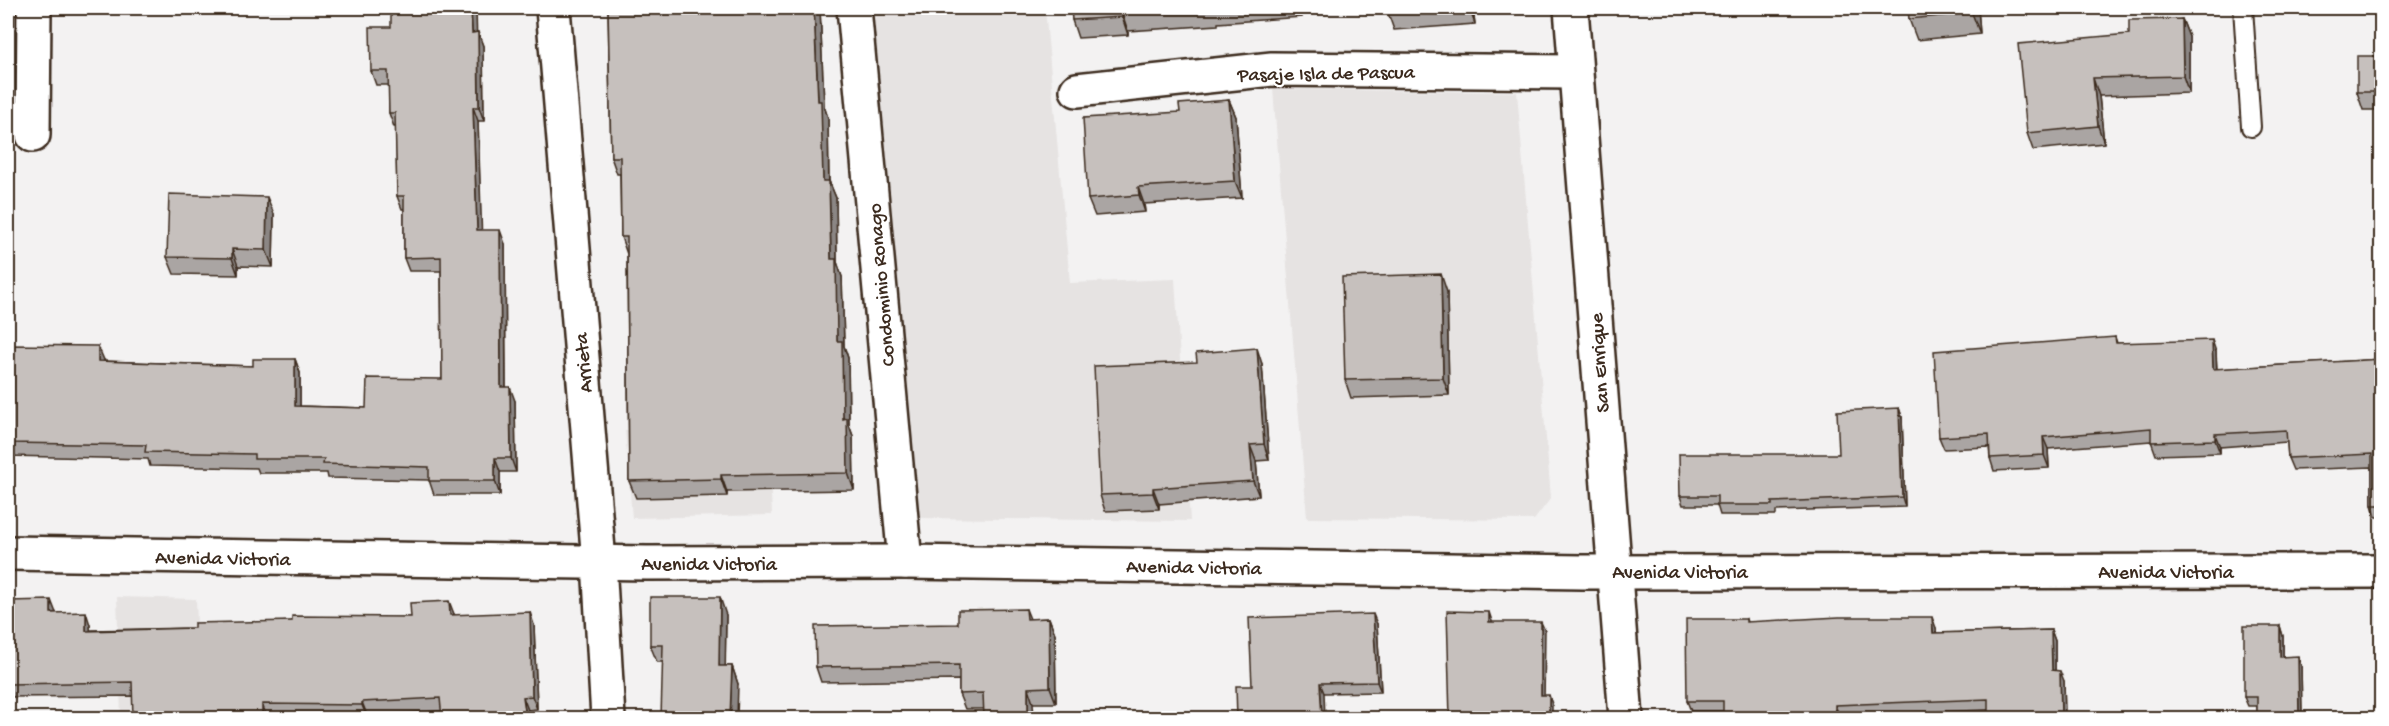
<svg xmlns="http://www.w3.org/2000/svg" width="2389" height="726" viewBox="0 0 2389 726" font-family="'Gochi Hand',sans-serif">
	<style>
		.built { fill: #e6e3e2 }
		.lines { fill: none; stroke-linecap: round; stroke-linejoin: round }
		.service-casing { stroke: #3b2a1e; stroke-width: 22 }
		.minor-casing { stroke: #3b2a1e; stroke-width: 38 }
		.tertiary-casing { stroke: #3b2a1e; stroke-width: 38 }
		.service { stroke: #fff; stroke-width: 18 }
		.minor { stroke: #fff; stroke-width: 33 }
		.tertiary { stroke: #fff; stroke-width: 33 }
		.wall { fill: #aaa5a3; stroke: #3b2a1e; stroke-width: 1.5 }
		.shaded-wall { fill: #8b8684; stroke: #3b2a1e; stroke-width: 1.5 }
		.building { fill: #c6c0bd; stroke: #3b2a1e; stroke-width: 1.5 }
		.labels { text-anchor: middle; stroke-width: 4.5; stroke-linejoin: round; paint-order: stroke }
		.street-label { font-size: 20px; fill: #3b2a1e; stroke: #fff }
	</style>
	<rect width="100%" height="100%" fill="#f3f2f2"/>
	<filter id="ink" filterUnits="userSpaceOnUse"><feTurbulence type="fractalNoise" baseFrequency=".0167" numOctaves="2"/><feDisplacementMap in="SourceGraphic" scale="12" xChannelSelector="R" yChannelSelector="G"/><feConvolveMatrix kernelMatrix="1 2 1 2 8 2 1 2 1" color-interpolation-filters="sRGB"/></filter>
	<g filter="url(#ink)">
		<g class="built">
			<polygon points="873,8 1045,8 1070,283 1175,279 1190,521 919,518"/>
			<polygon points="1273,89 1517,92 1551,498 1534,520 1307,518"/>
			<polygon points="625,430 768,431 772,515 632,518"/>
			<polygon points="117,597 196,599 201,718 121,718"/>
		</g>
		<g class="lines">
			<defs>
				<polyline id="service" points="2243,8 2251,127"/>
				<g id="minor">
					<polyline points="553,8 599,562 608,718"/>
					<polyline points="854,8 905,562"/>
					<polyline points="1077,90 1272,69 1575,72"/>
					<polyline points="33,135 34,8"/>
				</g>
				<g id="tertiary">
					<polyline points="1571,8 1626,718"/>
					<polyline points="8,553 647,563 905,562 1582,572 2382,571"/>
				</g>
			</defs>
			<use href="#service" class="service-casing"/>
			<use href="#minor" class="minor-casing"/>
			<use href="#tertiary" class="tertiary-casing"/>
			<use href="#service" class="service"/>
			<use href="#minor" class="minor"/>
			<use href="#tertiary" class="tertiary"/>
		</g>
		<g class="wall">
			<polygon points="608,8 820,8 824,106 828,118 829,181 836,198 837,262 842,277 844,346 848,358 849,425 853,436 854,490 727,492 727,496 636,498 629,481 627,254 621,237 620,174 617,174 611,157"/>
			<polygon points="1071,8 1301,8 1302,17 1218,23 1218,25 1128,31 1128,35 1078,38 1072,20"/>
			<polygon points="1388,8 1473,8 1475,24 1394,30 1388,13"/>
			<polygon points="1908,8 1978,8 1980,34 1917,40 1909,19"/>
			<polygon points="2182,19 2189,37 2189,93 2099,96 2104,143 2033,150 2027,133 2129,34"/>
			<polygon points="391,27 477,32 483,46 484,121 478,121 481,230 505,244 506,387 515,401 516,472 500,472 500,495 434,495 429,480 328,478 327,473 259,473 257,468 150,466 148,459 8,456 8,345 104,360 103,361 253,366 295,359 300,373 300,406 366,408 442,379 441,271 409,271 404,258 404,209 402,209 397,196 396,127 394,127 389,113 389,85 376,85 371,71"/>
			<polygon points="2382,56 2382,110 2363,110 2357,92"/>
			<polygon points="1229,100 1236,117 1242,198 1144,204 1145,212 1095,216 1088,199 1180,112"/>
			<polygon points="274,214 273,267 238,266 238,275 174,274 167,257"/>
			<polygon points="1447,292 1449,395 1351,398 1345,380"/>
			<polygon points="2115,337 2117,343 2216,352 2217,369 2382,359 2382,517 2376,517 2372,505 2372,467 2293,470 2288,458 2287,442 2220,447 2220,453 2156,455 2151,441 2048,449 2049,468 1994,471 1990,458 1989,447 1944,449 1939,437"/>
			<polygon points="1262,364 1269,460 1256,461 1259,496 1159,504 1159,509 1105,511 1100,495"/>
			<polygon points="1899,408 1902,417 1905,507 1776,511 1776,515 1720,515 1717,505 1683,505 1680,496 1839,454"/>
			<polygon points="8,601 55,612 90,625 90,630 194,628 292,621 411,617 454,614 454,615 534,625 537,709 528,710 529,718 442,718 441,711 367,715 367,718 267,717 133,696 8,697"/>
			<polygon points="1026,609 1030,619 1049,618 1055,634 1056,703 1033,703 984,709 965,709 959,694 959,680 821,682 816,667 958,624"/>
			<polygon points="726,615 725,666 732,666 738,684 662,662 657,662 650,645"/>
			<polygon points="1746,619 1747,622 1936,628 1936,633 2051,630 2055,641 2055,670 2064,681 2065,718 1988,718 1988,710 1839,715 1723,711 1691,711 1687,701"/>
			<polygon points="1377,624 1381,692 1324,693 1252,686"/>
			<polygon points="2280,626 2283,636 2283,657 2301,666 2302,718 2257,718 2257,706 2248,706 2244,697"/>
		</g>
		<g class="shaded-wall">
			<polygon points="471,8 476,8 477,46 472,33"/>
			<polygon points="814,8 820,8 824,106 828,118 829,198 823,181 818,101"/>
			<polygon points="1299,8 1301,8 1302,17"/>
			<polygon points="1469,8 1473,8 1475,24"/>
			<polygon points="1971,8 1978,8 1980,34 1972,13"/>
			<polygon points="1122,13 1128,31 1128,35 1122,17"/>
			<polygon points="2182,19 2189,37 2189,93 2183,76"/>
			<polygon points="478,32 483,46 484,121 479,107"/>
			<polygon points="2093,78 2099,96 2104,143 2098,126"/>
			<polygon points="1229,100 1236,117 1242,198 1235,181"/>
			<polygon points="473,107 478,121 482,244 477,230"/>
			<polygon points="829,181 836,198 837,262 842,277 844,346 848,358 849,425 853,436 854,490 848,473 843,419 831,259"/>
			<polygon points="1138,187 1144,204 1145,212 1139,195"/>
			<polygon points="267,197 274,214 273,267 266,250"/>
			<polygon points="500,230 505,244 506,401 501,387"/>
			<polygon points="232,249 238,266 238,275 232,258"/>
			<polygon points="1441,274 1447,292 1449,395 1443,378"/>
			<polygon points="2212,340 2216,352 2217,382 2213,369"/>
			<polygon points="98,346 104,360 103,375 98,361"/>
			<polygon points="1257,348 1262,364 1269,460 1264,444"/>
			<polygon points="295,359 300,373 300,419 295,406"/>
			<polygon points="510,387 515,401 516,472 511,458"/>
			<polygon points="1899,408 1902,417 1905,507 1902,497"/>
			<polygon points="2215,434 2220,447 2220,453 2215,440"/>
			<polygon points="2043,437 2048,449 2049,468 2044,455"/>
			<polygon points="1250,445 1256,461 1259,496 1253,481"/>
			<polygon points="495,458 500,472 500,495 495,481"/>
			<polygon points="721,475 727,492 727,496 721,479"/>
			<polygon points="1153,488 1159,504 1159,509 1153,493"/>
			<polygon points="720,597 726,615 725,684 719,666"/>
			<polygon points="51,600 56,613 51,613"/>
			<polygon points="449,601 454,614 455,629 450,615"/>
			<polygon points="86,612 90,625 91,644 86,631"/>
			<polygon points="530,612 534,625 537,709 532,696"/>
			<polygon points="1489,612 1492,621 1492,631 1489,622"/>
			<polygon points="1373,614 1377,624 1381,692 1377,682"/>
			<polygon points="1932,617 1936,628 1937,643 1933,633"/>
			<polygon points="1049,618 1055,634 1056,703 1050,687"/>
			<polygon points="1541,622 1545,631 1544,704 1541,695"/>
			<polygon points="2280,626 2283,636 2283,666 2280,657"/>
			<polygon points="2051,630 2055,641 2055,681 2052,670"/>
			<polygon points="2298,656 2301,666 2302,718 2299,718"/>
			<polygon points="732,666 738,684 737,718 730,718"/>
			<polygon points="2060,671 2064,681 2065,718 2061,718"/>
			<polygon points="1320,683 1324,693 1325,718 1322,718"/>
			<polygon points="1028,688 1033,703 1034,718 1028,718"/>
			<polygon points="1549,695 1552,704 1552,718 1549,718"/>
			<polygon points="523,697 528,710 529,718 526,718"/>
			<polygon points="362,702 367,715 367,718 362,705"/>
			<polygon points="262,704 267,717 267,718 262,718"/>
			<polygon points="1835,705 1839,715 1839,718 1835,718"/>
		</g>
		<g class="building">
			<polygon points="391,8 471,8 472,33 478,32 479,107 473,107 477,230 500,230 501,387 510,387 511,458 495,458 495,481 429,481 429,467 323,464 324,459 254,459 254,454 145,452 146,445 8,443 8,345 98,346 98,361 253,366 253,359 295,359 295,406 366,408 367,378 442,379 441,257 404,258 404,196 397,196 395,113 389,113 388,71 371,71 370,27 391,27"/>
			<polygon points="608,8 814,8 818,101 821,101 823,181 829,181 831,259 836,259 837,341 842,341 843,419 847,418 848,473 721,475 721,479 629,481 627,237 621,237 620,157 611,157"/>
			<polygon points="1071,8 1212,8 1122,13 1122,17 1072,20"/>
			<polygon points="1388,8 1452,8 1388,13"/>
			<polygon points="1908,8 1971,8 1972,13 1909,19"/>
			<polygon points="2182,19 2183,76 2093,78 2098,126 2027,133 2018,44 2129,34 2129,20"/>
			<rect x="2357" y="56" width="25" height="36"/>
			<polygon points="1229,100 1235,181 1138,187 1139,195 1088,199 1083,118 1180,112 1179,104"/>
			<polygon points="169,194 267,197 266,250 232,249 232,258 167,257"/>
			<polygon points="1441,274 1443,378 1345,380 1342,277"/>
			<polygon points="2115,337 2116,343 2212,340 2213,369 2382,359 2382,505 2372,505 2372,454 2288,458 2286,430 2215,434 2215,440 2151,442 2151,428 2043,437 2044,455 1990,458 1989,434 1939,437 1934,351"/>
			<polygon points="1257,348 1264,444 1250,445 1253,481 1153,488 1153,493 1100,495 1094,366 1197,362 1196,353"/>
			<polygon points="1899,408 1902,497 1772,502 1772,505 1717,505 1717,496 1680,496 1679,454 1839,454 1837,411"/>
			<polygon points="650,597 720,597 719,666 732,666 730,718 661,718 663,645 650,645"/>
			<polygon points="51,600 51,613 86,612 86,631 194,628 194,623 292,621 292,616 411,617 410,603 449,601 450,615 530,612 532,696 523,697 526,718 442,718 440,698 362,702 362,705 262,704 262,718 133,718 132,682 8,684 8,601"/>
			<polygon points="1026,609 1027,619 1049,618 1050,687 1028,688 1028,718 984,718 983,693 959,694 959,665 816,667 815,626 958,624 958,610"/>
			<polygon points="1447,611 1489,612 1489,622 1541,622 1541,695 1549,695 1549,718 1450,718"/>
			<polygon points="1373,614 1377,682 1320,683 1322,718 1237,718 1236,686 1252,686 1249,618"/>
			<polygon points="1839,617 1932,617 1933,633 2051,630 2052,670 2060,671 2061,718 1988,718 1988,699 1835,705 1835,718 1723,718 1723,701 1687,701 1686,619 1746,619 1746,622"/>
			<polygon points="2244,626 2280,626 2280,657 2298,656 2299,718 2257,718 2257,697 2244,697"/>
		</g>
	</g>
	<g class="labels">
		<g class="street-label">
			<text transform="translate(1326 72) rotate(-1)" y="7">Pasaje Isla de Pascua</text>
			<text transform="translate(880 285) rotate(-95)" y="7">Condominio Ronago</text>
			<text transform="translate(582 363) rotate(-95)" y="7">Arrieta</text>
			<text transform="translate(1598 363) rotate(-94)" y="7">San Enrique</text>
			<text transform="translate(223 557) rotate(1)" y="7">Avenida Victoria</text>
			<text x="709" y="570">Avenida Victoria</text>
			<text transform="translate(1194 566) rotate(1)" y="7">Avenida Victoria</text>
			<text x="1680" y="578">Avenida Victoria</text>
			<text x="2166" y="578">Avenida Victoria</text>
		</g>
	</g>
	<rect width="2389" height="726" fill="none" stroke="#fff" stroke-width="30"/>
	<rect x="15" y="15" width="2359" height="696" fill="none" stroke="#3b2a1e" stroke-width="2" filter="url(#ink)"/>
</svg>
